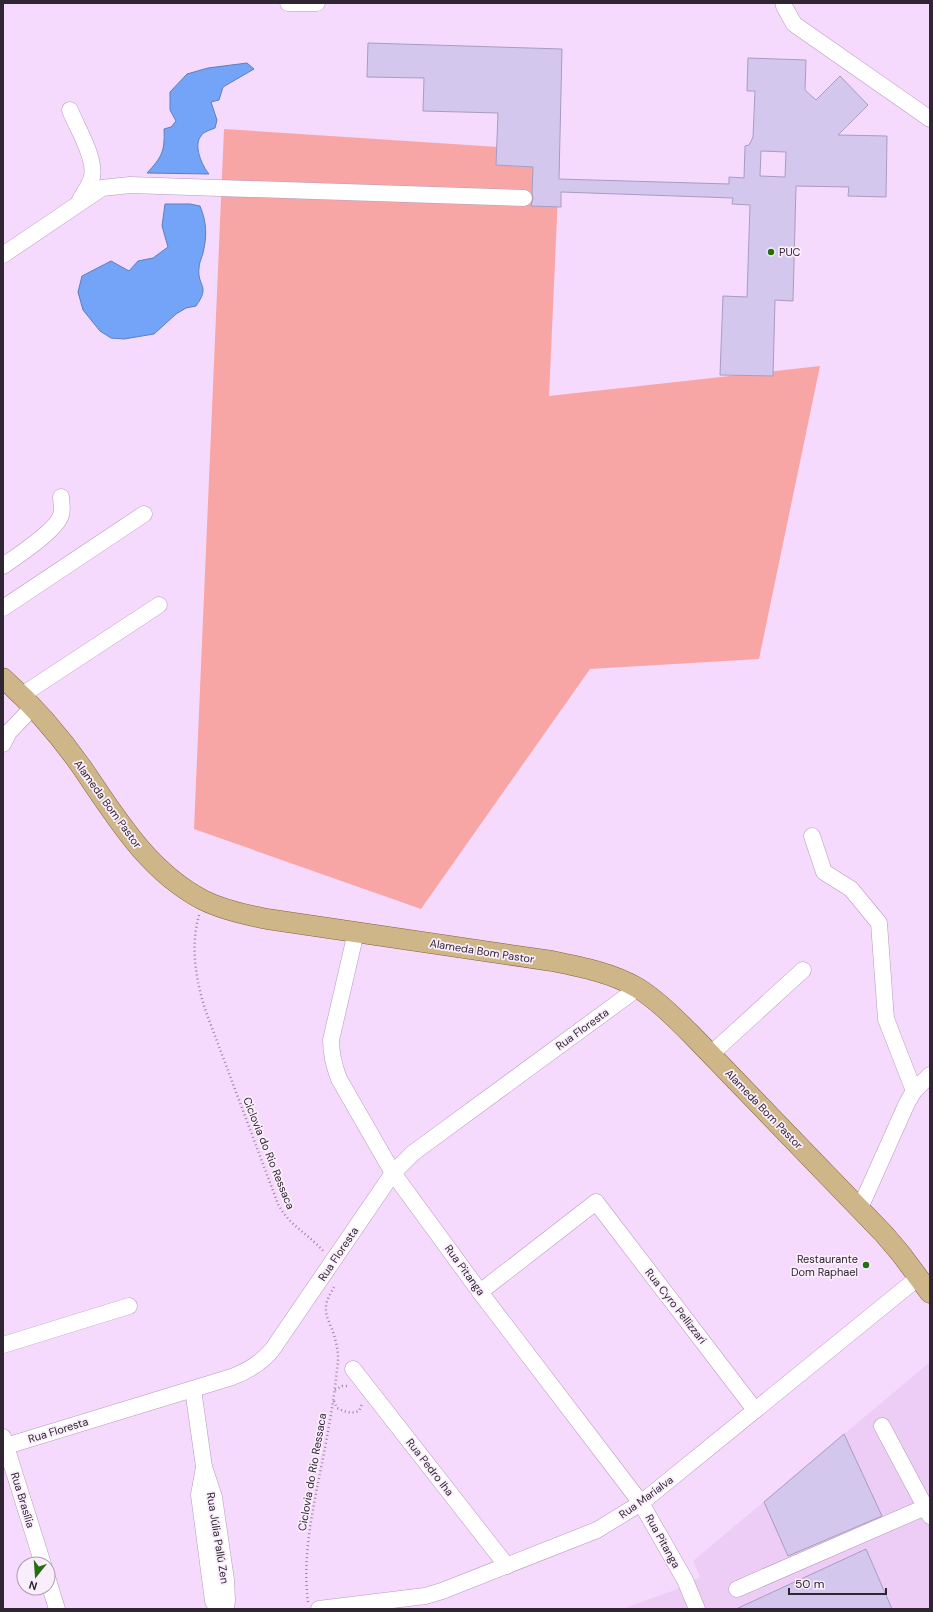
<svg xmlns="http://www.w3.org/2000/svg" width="933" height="1612" viewBox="0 0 933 1612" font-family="'DM Sans',sans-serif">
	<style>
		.built { fill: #edcdf5 }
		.green { fill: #f8a6a5 }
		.water { fill: #73a4f7; stroke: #5f7ebc }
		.building { fill: #d3c7ed; stroke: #a89cc1; fill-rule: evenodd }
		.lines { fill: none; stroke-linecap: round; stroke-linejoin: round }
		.minor-casing { stroke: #b59bbb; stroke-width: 17 }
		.major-casing { stroke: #826338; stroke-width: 21 }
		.path { stroke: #9a869e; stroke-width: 2.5; stroke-dasharray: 1 3; stroke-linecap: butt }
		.minor { stroke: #fff; stroke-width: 16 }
		.major { stroke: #ceb689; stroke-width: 20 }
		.poi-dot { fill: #256f10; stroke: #faeefc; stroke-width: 1.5 }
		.labels { text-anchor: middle; stroke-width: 3.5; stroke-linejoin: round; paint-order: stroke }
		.poi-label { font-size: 11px; fill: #302532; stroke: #faeefc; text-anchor: start }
		.street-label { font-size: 11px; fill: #302532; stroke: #faeefc }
	</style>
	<rect width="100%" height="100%" fill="#f6dafd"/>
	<polygon class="built" points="930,1362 930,1609 622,1609 675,1590 700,1577 693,1561"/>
	<polygon class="green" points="224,129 560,151 549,396 820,366 759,659 590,669 421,909 194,829"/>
	<g class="water">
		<path d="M247,63l7,6 -31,18 -4,13 -8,2 6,18 -2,8c-5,2 -12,4 -14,8 -8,9 1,30 8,38l-62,-1c15,-16 18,-22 17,-44l7,-2 5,-6 -6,-11v-18l17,-18 21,-6z"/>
		<path d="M165,204h25l10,2c7,17 7,30 3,47 -1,4 -4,10 -4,15 -2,19 12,17 -3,38l-10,2 -10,6 -22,20 -30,5 -13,-1 -11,-7 -17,-21 -5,-18 4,-16 29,-15 18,10 9,-10 15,-3 15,-11 -6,-21z"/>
	</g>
	<g class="building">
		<path d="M368,43l194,6 -3,130 170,5v-7l15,1 1,-32 4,-1 4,-8 2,-46h-8l1,-33 58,2 -1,30 11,10 24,-24 28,29 -30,30 49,1 -1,61 -38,-1 1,-9 -53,-1 -3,115 -18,-1 -2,76 -53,-1 3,-79 24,1 3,-92 -18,-1 1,-6 -172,-6v15l-30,-1 2,-8 -1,-5 1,-26 -37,-2 2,-52 -75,-2 1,-33 -57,-1zM761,151l25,1 -1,25 -25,-1z"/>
		<polygon points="844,1434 882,1516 788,1556 764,1502"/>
		<polygon points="866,1549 892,1609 736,1609"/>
	</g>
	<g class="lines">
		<defs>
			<g id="minor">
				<polyline points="288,3 317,3"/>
				<polyline points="784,3 784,6 794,24 930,119"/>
				<path d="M70,110c7,18 26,48 22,67 -2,8 -9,17 -13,25"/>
				<polyline points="3,255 102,188 130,185 524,198"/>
				<path d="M3,566c13,-9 54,-36 58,-51 2,-5 0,-13 0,-18"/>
				<polyline points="3,608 144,514"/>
				<polyline points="22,695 159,605"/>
				<polyline points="3,744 9,732 33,707"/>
				<polyline points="812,836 824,872 851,889 879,923 886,1019 914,1091"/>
				<path d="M356,932l-25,108c0,14 3,26 8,39l54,94 87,119 161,211 44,77 12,29"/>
				<polyline points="711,1054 803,970"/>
				<polyline points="860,1208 907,1103 914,1091 930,1075"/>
				<polyline points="480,1292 596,1202 755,1410"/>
				<polyline points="3,1345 129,1306"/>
				<polyline points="353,1369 507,1566"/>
				<polyline points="193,1389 204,1467 214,1497 226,1580 227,1600 226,1609"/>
				<polyline points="882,1426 930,1516"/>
				<polyline points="3,1437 43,1564"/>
				<path d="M3,1447l229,-70c16,-6 29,-14 40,-27l121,-177 20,-20 225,-165"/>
				<polyline points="204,1467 199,1495 213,1601 217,1609"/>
				<polyline points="48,1580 57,1609"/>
				<polyline points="737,1589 930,1505"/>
				<polyline points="319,1609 425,1596 442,1591 597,1530 641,1503 919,1277"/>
			</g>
			<path id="major" d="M3,678c30,27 57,58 80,91 34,50 65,102 120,131 20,10 43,15 64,19l285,42c30,6 60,12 86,27 20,13 37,30 54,47l192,199 17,20 29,39"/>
		</defs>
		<use href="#minor" class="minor-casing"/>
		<use href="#major" class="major-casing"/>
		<g class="path">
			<path d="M199,915c-9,32 -3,66 7,97l72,192c12,23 30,29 46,48"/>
			<polyline points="335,1390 342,1386 349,1386"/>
			<path d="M334,1401l3,7c8,4 14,6 22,3l3,-7"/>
			<path d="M308,1602c-6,-47 5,-93 14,-139 6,-31 12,-62 15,-94 2,-10 1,-20 -2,-30 -2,-11 -10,-21 -9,-32 0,-7 5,-14 8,-20"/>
		</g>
		<use href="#minor" class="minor"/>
		<use href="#major" class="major"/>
	</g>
	<g class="poi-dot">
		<circle cx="771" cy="252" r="4"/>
		<circle cx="866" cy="1265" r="4"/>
	</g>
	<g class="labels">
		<g class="poi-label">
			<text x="779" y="256">PUC</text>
			<text x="858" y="1263" text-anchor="end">Restaurante<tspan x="858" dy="13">Dom Raphael</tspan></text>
		</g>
		<g class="street-label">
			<text transform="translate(108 804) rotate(54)" y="4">Alameda Bom Pastor</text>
			<text transform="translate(482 951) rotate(9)" y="4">Alameda Bom Pastor</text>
			<text transform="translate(582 1029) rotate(-36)" y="4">Rua Floresta</text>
			<text transform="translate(764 1109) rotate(46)" y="4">Alameda Bom Pastor</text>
			<text transform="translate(269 1153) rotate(68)" y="4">Ciclovia do Rio Ressaca</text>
			<text transform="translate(338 1254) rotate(-56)" y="4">Rua Floresta</text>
			<text transform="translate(465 1270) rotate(54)" y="4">Rua Pitanga</text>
			<text transform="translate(676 1306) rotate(52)" y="4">Rua Cyro Pellizzari</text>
			<text transform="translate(58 1430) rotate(-17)" y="4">Rua Floresta</text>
			<text transform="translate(430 1467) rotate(52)" y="4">Rua Pedro Iha</text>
			<text transform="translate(312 1472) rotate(-80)" y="4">Ciclovia do Rio Ressaca</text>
			<text transform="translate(646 1497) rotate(-36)" y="4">Rua Marialva</text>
			<text transform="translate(23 1500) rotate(73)" y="4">Rua Brasília</text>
			<text transform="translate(218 1538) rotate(81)" y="4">Rua Júlia Pallú Zen</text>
			<text transform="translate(663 1541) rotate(61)" y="4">Rua Pitanga</text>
		</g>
	</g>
	<rect width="933" height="1612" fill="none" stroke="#302532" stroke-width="8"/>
	<g transform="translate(36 1576) rotate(197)"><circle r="19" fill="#faeefc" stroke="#a99eab"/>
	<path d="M0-3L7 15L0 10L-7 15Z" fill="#256f10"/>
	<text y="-6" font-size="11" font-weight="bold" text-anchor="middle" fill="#302532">N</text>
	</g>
	<path d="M789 1588v6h97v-6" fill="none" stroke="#302532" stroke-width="2"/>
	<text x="795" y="1588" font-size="12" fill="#302532" stroke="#faeefc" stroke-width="3" paint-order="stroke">50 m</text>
</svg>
